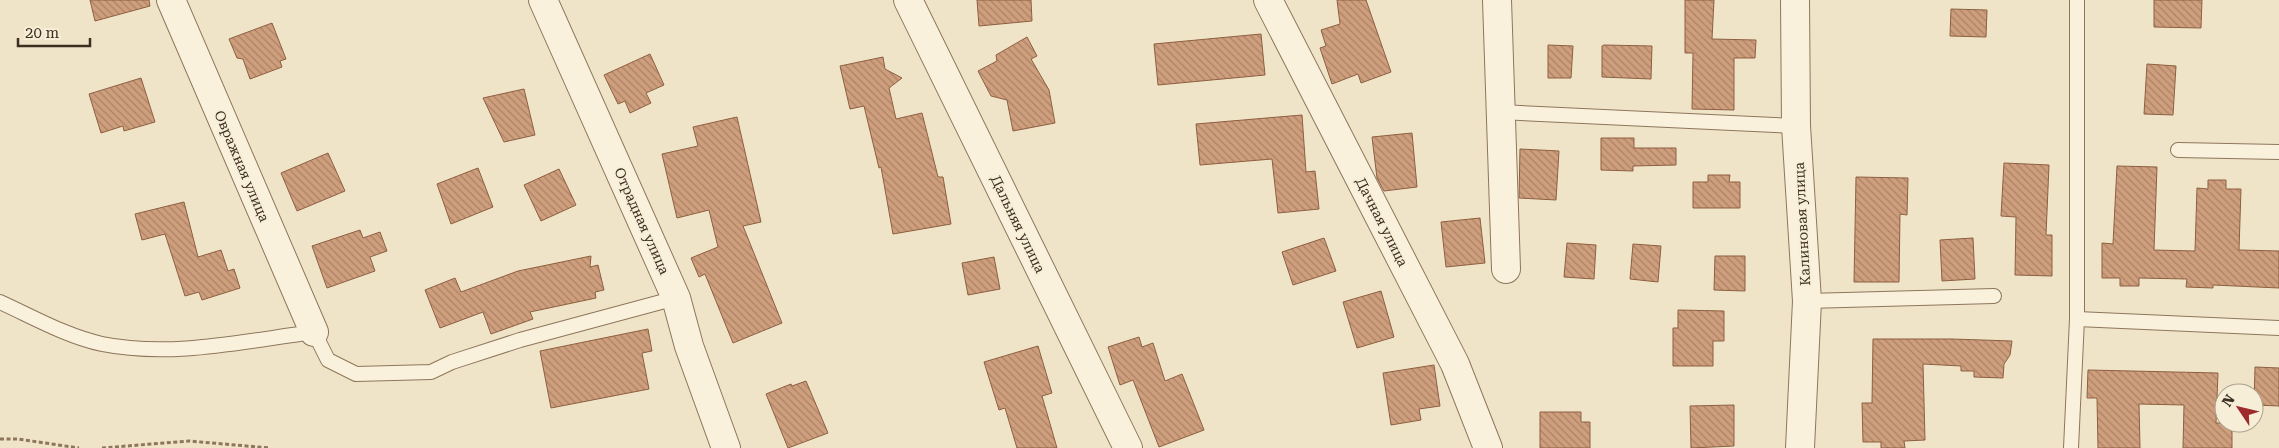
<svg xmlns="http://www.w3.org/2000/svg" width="2279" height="448" viewBox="0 0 2279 448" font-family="'Roboto Serif',serif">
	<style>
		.building { fill: url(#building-back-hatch); stroke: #8d5f41 }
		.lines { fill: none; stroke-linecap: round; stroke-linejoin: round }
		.lane-casing { stroke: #8d765c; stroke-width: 16 }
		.street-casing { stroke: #8d765c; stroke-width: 30 }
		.path { stroke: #8d765c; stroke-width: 3; stroke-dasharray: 4 2.5; stroke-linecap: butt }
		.lane { stroke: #faf1dc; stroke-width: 14 }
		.street { stroke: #faf1dc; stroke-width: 28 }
		.labels { text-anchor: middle; stroke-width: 4; stroke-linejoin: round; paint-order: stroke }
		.street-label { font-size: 14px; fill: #3d2e20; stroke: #f7eed8 }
	</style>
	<defs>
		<pattern id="building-back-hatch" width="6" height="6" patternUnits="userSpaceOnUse" patternTransform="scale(1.25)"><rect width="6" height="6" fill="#cf9f7d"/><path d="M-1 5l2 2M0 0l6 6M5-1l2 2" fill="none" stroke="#a98266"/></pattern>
	</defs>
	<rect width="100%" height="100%" fill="#f0e4c8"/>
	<g class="building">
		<polygon points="90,0 149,0 150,6 95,21"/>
		<polygon points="977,0 1031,0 1032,21 979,26"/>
		<polygon points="1337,0 1366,0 1391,72 1361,83 1358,74 1332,84 1320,48 1326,46 1321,30 1340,24"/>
		<polygon points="1685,0 1714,0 1712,39 1756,40 1755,58 1734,58 1734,110 1692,109 1693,53 1685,53"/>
		<polygon points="2154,0 2202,0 2201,28 2154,27"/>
		<polygon points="1951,9 1987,10 1986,37 1950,36"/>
		<polygon points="272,23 286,59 280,61 282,67 250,79 243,59 237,58 229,39"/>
		<polygon points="1261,34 1265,75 1158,85 1154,44"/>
		<polygon points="1027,37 1037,56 1031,59 1049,90 1055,123 1013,131 1007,100 991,96 978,71 997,61 996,55"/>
		<polygon points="1548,45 1573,46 1571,78 1548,78"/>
		<polygon points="1604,45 1652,46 1651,79 1602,77 1602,46"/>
		<polygon points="650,54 664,85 646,93 651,103 630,113 625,101 618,104 604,75"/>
		<polygon points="883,57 885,69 902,78 889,88 896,119 922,113 938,177 943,177 951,224 893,234 881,167 879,168 864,106 850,109 840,66"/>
		<polygon points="2147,64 2176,66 2173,115 2144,114"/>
		<polygon points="141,78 155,122 124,131 123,126 101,133 89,94"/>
		<polygon points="524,89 535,135 504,142 483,98"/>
		<polygon points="1302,115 1306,172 1315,171 1319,209 1278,213 1272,159 1200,165 1196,124"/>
		<polygon points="737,117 761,222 743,226 782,323 733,343 705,274 699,277 691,258 718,247 709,210 677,218 662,154 698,146 693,127"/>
		<polygon points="1412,133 1417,187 1384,191 1377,178 1372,137"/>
		<polygon points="1601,138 1634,138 1634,148 1676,148 1676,165 1633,166 1633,171 1601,170"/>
		<polygon points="1520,149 1559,151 1556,200 1519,198"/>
		<polygon points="328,153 345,191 297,211 281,173"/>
		<polygon points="2004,163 2049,165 2046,235 2052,235 2052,276 2015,275 2016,217 2001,216"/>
		<polygon points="2117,166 2157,167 2154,250 2195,251 2197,188 2208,189 2208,180 2226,180 2226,189 2241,189 2239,250 2279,251 2279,288 2213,285 2213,288 2186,287 2187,279 2139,278 2139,286 2120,286 2120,278 2102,278 2102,243 2113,244"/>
		<polygon points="478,168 493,207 451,224 437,184"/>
		<polygon points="559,169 576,205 541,221 524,185"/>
		<polygon points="1708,175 1730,175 1729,182 1740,182 1740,208 1693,208 1693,182 1708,182"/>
		<polygon points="1856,177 1908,178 1907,215 1900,214 1899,282 1854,282"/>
		<polygon points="184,202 198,257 221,250 228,271 234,269 240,288 202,300 199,292 185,296 165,234 142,240 135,214"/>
		<polygon points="1480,218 1485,263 1446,267 1441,222"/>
		<polygon points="360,230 363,238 380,232 387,251 370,257 375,271 327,288 312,246"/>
		<polygon points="1324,238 1336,271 1293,285 1282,252"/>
		<polygon points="1973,238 1975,279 1942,281 1940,240"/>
		<polygon points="1567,243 1596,245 1594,279 1564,277"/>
		<polygon points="1633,244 1661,246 1658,282 1630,279"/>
		<polygon points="591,256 590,267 598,265 604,290 595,292 596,298 530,312 533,319 491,334 483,312 440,328 425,290 455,278 461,292 518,271"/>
		<polygon points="1715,256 1745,256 1745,291 1714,290"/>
		<polygon points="994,257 1000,289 968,295 962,263"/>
		<polygon points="1381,291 1394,337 1357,348 1343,302"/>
		<polygon points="1678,310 1724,311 1724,341 1713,341 1713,366 1673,366 1673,328 1678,328"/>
		<polygon points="648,329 652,351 642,353 649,389 551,408 540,351"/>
		<polygon points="1139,337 1142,347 1153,343 1165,381 1182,374 1204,430 1159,447 1133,380 1120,385 1108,347"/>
		<polygon points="1873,339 1952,339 2012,341 2010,355 2004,364 2003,378 1974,377 1974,371 1961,371 1961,366 1923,364 1925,440 1904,441 1905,448 1881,448 1881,442 1863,442 1862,403 1872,403"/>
		<polygon points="1038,346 1052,393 1042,396 1057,448 1017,448 1005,408 999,410 984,362"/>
		<polygon points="1434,365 1440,406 1419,409 1421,420 1391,425 1383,373"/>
		<polygon points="2255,367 2279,368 2279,406 2254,405"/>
		<polygon points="2088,370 2218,373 2216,423 2232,423 2232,448 2183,448 2184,405 2139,404 2140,448 2098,448 2097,398 2087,398"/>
		<polygon points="806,381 828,433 788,448 766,394 791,384 792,386"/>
		<polygon points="1734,405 1734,446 1691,448 1690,406"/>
		<polygon points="1540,412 1581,412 1581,422 1590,422 1590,448 1540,448"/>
	</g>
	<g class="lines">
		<defs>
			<g id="lane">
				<polyline points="1500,112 1796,126"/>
				<polyline points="2178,150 2279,152"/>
				<polyline points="1807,301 1994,296"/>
				<path d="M0,302c33,15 66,34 102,42 70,14 142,-3 212,-12l14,28 28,14 75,-2 21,-10 68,-22 156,-42"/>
				<polyline points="2077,319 2279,328"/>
				<polyline points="2071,448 2077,319 2077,0"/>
			</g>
			<g id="street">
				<polyline points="171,0 314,332"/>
				<polyline points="543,0 676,298 689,346 726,448"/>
				<polyline points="908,0 1128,448"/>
				<polyline points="1268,0 1455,364 1488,448"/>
				<polyline points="1497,0 1506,269"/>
				<polyline points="1795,0 1796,126 1807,301 1800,448"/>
			</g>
		</defs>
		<use href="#lane" class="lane-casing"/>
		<use href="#street" class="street-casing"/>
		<g class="path">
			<polyline points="0,439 18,439 79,448"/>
			<polyline points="102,448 189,441 270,448"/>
		</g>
		<use href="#lane" class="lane"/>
		<use href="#street" class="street"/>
	</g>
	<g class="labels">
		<g class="street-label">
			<text transform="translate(242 166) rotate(67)" y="5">Овражная улица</text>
			<text transform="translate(642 221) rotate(66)" y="5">Отрадная улица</text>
			<text transform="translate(1382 222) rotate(63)" y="5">Дачная улица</text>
			<text transform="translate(1018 224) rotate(64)" y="5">Дальняя улица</text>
			<text transform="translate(1802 224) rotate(-93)" y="5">Калиновая улица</text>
		</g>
	</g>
	<g transform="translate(2239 408) rotate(305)"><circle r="24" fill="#f7eed8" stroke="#ada18e"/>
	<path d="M0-4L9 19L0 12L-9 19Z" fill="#9e2a2b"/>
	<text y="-8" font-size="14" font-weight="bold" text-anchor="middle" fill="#3d2e20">N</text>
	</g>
	<path d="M18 38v8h72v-8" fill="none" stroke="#3d2e20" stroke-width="2.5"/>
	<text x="25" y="38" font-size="15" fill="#3d2e20" stroke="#f7eed8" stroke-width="4" paint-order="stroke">20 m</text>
</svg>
